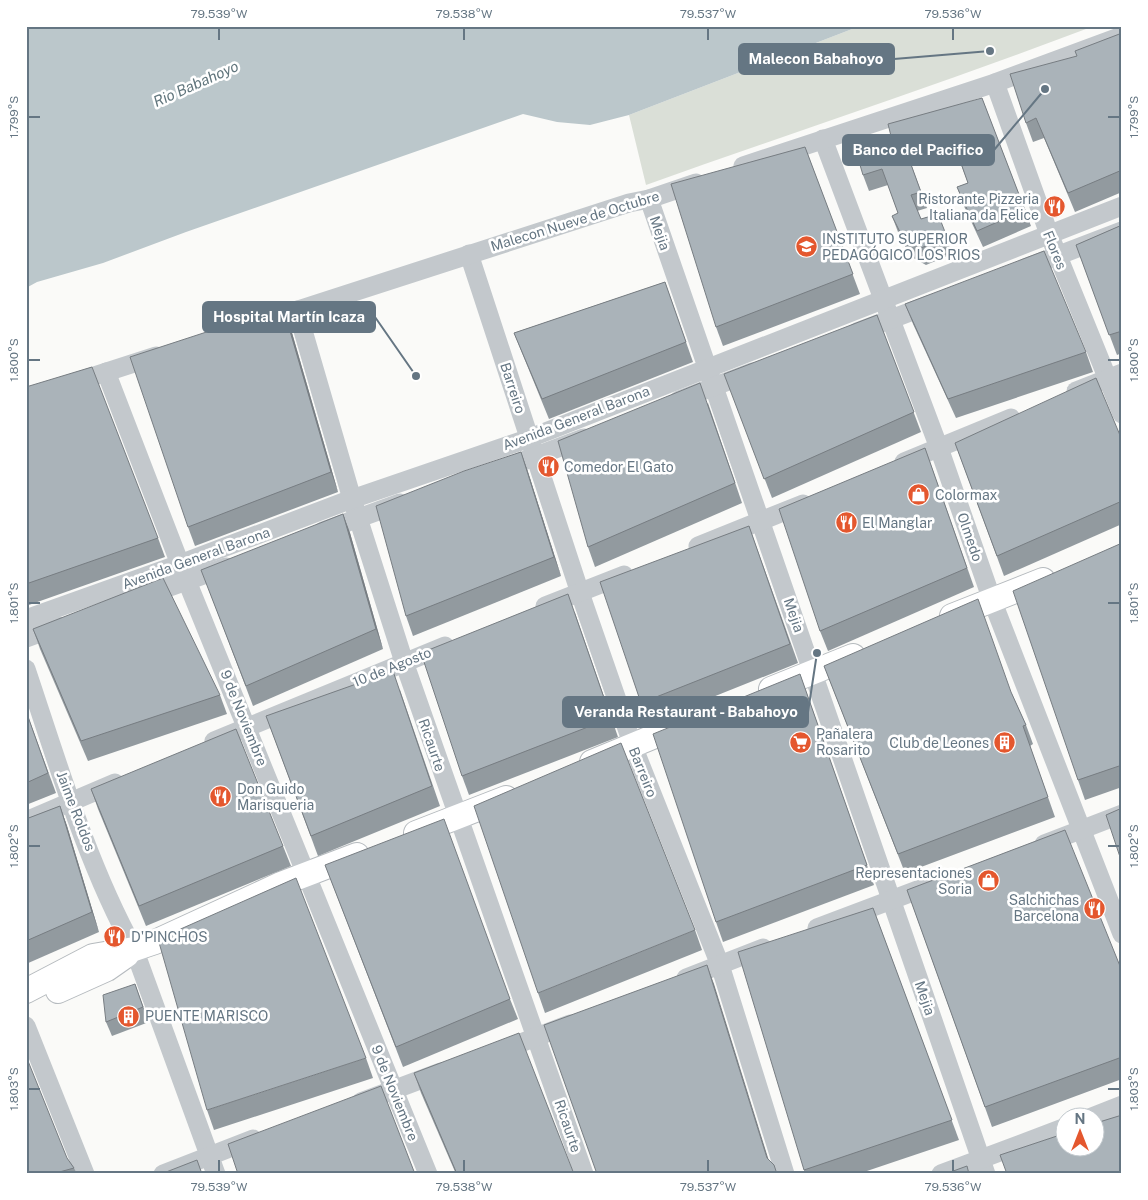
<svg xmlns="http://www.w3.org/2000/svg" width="1148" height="1200" viewBox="0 0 1148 1200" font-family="'Public Sans',sans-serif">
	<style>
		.green { fill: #dadfd7 }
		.water { fill: #bbc7cb }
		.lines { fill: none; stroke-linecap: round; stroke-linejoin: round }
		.major-casing { stroke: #b5babe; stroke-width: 26 }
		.minor { stroke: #c3c8cc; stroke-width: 19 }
		.major { stroke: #fff; stroke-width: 24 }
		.wall { fill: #929a9f }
		.shaded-wall { fill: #777d82 }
		.building { fill: #aab3b9; stroke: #777d82 }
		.ticks { fill: none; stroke: #657683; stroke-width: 2 }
		.labels { text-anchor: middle; stroke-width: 5; stroke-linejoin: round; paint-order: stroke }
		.poi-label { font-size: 14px; fill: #657683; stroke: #fff; text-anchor: start }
		.street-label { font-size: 14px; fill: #657683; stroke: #fff }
		.water-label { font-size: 15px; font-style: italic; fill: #60757c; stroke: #fff }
		.leader { fill: none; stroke: #657683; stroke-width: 2 }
		.callout-dot { fill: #657683; stroke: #fff; stroke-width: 2 }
		.callout { fill: #657683; stroke: #657683; stroke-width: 2 }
		.callout-label { font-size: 15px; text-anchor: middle; font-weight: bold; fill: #fff }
		.neatline { fill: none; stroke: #657683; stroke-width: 2 }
		.ticks-label { font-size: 12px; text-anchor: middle; fill: #657683 }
	</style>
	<rect width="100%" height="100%" fill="#fafaf8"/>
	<path class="green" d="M860,26h234c-148,56 -299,106 -448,159l-17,-70z"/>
	<polygon class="water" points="26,26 860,26 629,115 590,125 557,122 523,114 186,232 103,263 37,282 26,288"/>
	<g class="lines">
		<defs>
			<g id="major">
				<polyline points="952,616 1043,580"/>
				<polyline points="771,689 853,656"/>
				<polyline points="592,762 684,724"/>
				<polyline points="416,833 506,798"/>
				<polyline points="26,991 93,956 134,949 155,942 281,884 357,855"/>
				<polyline points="58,991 107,969 127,955"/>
			</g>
		</defs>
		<use href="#major" class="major-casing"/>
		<g class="minor">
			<polyline points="995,83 1049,234 1122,414"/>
			<polyline points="823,139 939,448 992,600 1122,934"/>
			<polyline points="743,166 995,83 1122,36"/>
			<polyline points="649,199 986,1174"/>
			<polyline points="469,254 580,593 633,746 720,965 785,1174"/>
			<polyline points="1025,268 1122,231"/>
			<polyline points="297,310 352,499 404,662 584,1174"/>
			<polyline points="261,322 629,203 649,199 696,183"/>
			<polyline points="857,332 931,304"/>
			<polyline points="106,372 180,564 428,1174"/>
			<polyline points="1076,391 1122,373"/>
			<polyline points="26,398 156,356"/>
			<polyline points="679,400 752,372"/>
			<polyline points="904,462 1011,418"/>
			<polyline points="502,469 584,438"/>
			<polyline points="323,531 400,503"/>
			<polyline points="698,546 803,504"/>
			<polyline points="144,596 226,567"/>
			<polyline points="545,606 624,575"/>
			<polyline points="26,619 180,564 352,499 530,438 1122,206"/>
			<polyline points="26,638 59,626"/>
			<path d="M26,669c31,92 61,195 108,280l82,225"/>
			<polyline points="214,741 445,646"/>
			<polyline points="26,821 115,783"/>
			<polyline points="1044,844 1122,814"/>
			<polyline points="817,928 931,885"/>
			<polyline points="686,978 763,948"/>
			<polyline points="26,1026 85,1174"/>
			<polyline points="500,1051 570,1024"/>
			<polyline points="361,1102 441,1072"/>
			<polyline points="1089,1118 1122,1105"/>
			<polyline points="163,1174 253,1139"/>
			<polyline points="941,1174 1066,1127"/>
		</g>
		<use href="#major" class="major"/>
	</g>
	<g class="wall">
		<polygon points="1122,33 1122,192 1075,212 1044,138 1033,142 1026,123 1077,56"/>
		<polygon points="982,98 1031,226 983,247 963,204 957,187 968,183 957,154 911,164 927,208 917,211 921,219 938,214 952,254 926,265 910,256 898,232 892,216 898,213 888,185 869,191 863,175 893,144"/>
		<polygon points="805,147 860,294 723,346 716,327"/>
		<polygon points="1122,225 1122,353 1117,355 1076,245"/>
		<polygon points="665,282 693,362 549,419 522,353 514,333"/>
		<polygon points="905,304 1086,352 1093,372 956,418 913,324"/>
		<polygon points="283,307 290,326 338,492 195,546 188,527"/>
		<polygon points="877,315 921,432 772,498 732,394"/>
		<polygon points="26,387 158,538 165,557 26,606"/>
		<polygon points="708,403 742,503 595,567 588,547"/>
		<polygon points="1122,440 1122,524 1004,576 955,443"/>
		<polygon points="925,448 974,587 828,651 820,631"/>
		<polygon points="521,452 528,472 561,576 413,636 406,616"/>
		<polygon points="343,514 350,533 383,649 253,706 209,590"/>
		<polygon points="749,526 798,663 648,723 641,703"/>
		<polygon points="1122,543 1122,787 1085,800 1078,780"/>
		<polygon points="575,613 618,737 469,795 462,776"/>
		<polygon points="33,629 220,695 227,714 88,761 40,649"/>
		<polygon points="824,666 1012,694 1026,725 1033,744 1030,746 1055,817 905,873"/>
		<polygon points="800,674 874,885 723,942 716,922"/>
		<polygon points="400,690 440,806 318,856 266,716"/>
		<polygon points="26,711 56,793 26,805"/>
		<polygon points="91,789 283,846 291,866 146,926 98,809"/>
		<polygon points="60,806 67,826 99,932 26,964 26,819"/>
		<polygon points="325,865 510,999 518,1019 403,1067"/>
		<polygon points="907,890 1122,971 1122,1079 992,1127"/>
		<polygon points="873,908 959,1140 858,1174 805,1174 804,1170"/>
		<polygon points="695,930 702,950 545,1013 538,993"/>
		<polygon points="135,984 149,1022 112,1036 106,1022"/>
		<polygon points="366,1058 373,1078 214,1130 207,1110"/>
		<polygon points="414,1073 574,1174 456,1174 421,1093"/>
		<polygon points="67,1158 74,1168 77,1174 26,1174"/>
	</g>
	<g class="shaded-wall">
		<polygon points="283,307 290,326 338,492 331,472"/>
		<polygon points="521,452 528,472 561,576 554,557"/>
		<polygon points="343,514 350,533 383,649 376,629"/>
		<polygon points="60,806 67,826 99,932 92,912"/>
		<polygon points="707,965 714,984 773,1174 767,1158"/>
	</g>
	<g class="building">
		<polygon points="1122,33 1122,170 1068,193 1036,118 1026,123 1010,74 1077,56 1075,51"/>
		<polygon points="982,98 1025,210 977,231 957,187 968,183 952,138 905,148 921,192 911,195 921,219 938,214 947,237 921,248 904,240 892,216 898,213 882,169 863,175 857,155 893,144 888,124"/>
		<polygon points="805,147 853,274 716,327 671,184"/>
		<polygon points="1122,225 1122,331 1109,335 1076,245"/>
		<polygon points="1044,251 1086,352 948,399 905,304"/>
		<polygon points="665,282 686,342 542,399 514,333"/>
		<polygon points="283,307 331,472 188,527 130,357"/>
		<polygon points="877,315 914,412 764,479 724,374"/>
		<polygon points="92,367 158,538 26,584 26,387"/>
		<polygon points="1096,378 1122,440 1122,501 997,556 955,443"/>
		<polygon points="700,383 735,483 588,547 558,441"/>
		<polygon points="925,448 967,568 820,631 779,509"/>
		<polygon points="521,452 554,557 406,616 376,506 464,471"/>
		<polygon points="343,514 376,629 246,686 201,570"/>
		<polygon points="749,526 790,644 641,703 600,582"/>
		<polygon points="1122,543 1122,765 1078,780 1013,591"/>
		<polygon points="163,578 220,695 81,741 33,629"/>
		<polygon points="568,594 611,718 462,776 421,653"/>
		<polygon points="978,599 1011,692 1026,725 1023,726 1048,797 898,854 824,666"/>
		<polygon points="393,671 432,786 311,836 266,716"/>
		<polygon points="800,674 867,865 716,922 653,734"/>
		<polygon points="26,711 48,773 26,783"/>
		<polygon points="236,729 283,846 139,906 91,789"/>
		<polygon points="621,743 695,930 538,993 474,806"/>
		<polygon points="60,806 92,912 26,941 26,819"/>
		<polygon points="1122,808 1122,863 1106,815"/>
		<polygon points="444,819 510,999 396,1047 325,865"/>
		<polygon points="1065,830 1122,971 1122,1057 985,1107 907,890"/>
		<polygon points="296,878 366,1058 207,1110 158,939"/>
		<polygon points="873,908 952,1120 804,1170 738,952"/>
		<polygon points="707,965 767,1158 774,1165 777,1174 597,1174 544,1025"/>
		<polygon points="135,984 143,1007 106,1022 103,995"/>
		<polygon points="519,1033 574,1174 457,1174 414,1073"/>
		<polygon points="26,1056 67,1158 74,1168 52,1174 26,1174"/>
		<polygon points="381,1086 415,1174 238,1174 228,1144"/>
		<polygon points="1122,1115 1122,1174 1007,1174 1000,1155 1066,1133 1066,1148 1096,1148 1096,1123"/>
		<polygon points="197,1160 202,1174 161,1174"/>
		<polygon points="967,1166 969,1174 945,1174"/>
	</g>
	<path class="ticks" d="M219,28v12M464,28v12M708,28v12M953,28v12M28,117h12M1108,117h12M28,360h12M1108,360h12M28,603h12M1108,603h12M28,846h12M1108,846h12M28,1089h12M1108,1089h12M219,1160v12M464,1160v12M708,1160v12M953,1160v12"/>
	<defs>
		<symbol id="restaurant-disc" viewBox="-11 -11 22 22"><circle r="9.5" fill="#e4572e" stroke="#fff"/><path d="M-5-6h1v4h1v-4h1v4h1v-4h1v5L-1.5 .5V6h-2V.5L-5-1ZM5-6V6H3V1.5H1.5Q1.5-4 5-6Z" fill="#fff"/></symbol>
		<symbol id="university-disc" viewBox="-11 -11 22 22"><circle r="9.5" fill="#e4572e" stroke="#fff"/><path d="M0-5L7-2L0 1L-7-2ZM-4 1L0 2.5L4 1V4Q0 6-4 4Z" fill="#fff"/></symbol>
		<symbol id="shop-disc" viewBox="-11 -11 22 22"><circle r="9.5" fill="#e4572e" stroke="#fff"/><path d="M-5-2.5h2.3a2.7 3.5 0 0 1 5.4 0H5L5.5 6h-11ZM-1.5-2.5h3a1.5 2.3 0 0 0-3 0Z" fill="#fff"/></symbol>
		<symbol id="supermarket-disc" viewBox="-11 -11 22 22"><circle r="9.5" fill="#e4572e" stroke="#fff"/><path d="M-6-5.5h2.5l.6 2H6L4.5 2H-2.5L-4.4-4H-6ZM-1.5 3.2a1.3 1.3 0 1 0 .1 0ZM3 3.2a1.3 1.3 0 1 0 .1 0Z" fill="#fff"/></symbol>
		<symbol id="building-disc" viewBox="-11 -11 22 22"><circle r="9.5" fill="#e4572e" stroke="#fff"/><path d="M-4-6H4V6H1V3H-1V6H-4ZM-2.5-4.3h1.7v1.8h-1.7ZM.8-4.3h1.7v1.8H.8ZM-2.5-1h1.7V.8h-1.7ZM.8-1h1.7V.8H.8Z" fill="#fff"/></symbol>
	</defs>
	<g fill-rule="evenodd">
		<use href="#restaurant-disc" x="1042" y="194" width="25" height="25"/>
		<use href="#university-disc" x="794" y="234" width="25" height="25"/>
		<use href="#restaurant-disc" x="536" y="454" width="25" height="25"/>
		<use href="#shop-disc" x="906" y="482" width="25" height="25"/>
		<use href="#restaurant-disc" x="834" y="510" width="25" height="25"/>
		<use href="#supermarket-disc" x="788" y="730" width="25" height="25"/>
		<use href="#building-disc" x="992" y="730" width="25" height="25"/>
		<use href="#restaurant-disc" x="208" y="784" width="25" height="25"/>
		<use href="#shop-disc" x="976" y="868" width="25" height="25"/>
		<use href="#restaurant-disc" x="1082" y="896" width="25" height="25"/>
		<use href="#restaurant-disc" x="102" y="924" width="25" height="25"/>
		<use href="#building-disc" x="116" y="1004" width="25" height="25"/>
	</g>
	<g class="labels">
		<g class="poi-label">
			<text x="1039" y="204" text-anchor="end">Ristorante Pizzeria<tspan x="1039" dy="16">Italiana da Felice</tspan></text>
			<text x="822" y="244">INSTITUTO SUPERIOR<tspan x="822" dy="16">PEDAGÓGICO LOS RIOS</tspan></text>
			<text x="564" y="472">Comedor El Gato</text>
			<text x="935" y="500">Colormax</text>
			<text x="862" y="528">El Manglar</text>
			<text x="816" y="739">Pañalera<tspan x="816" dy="16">Rosarito</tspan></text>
			<text x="989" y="748" text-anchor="end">Club de Leones</text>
			<text x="237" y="794">Don Guido<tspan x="237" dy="16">Marisqueria</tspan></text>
			<text x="972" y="878" text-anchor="end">Representaciones<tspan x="972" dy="16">Soria</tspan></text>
			<text x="1079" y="905" text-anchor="end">Salchichas<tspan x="1079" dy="16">Barcelona</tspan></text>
			<text x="131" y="942">D'PINCHOS</text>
			<text x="145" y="1021">PUENTE MARISCO</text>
		</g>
		<g class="street-label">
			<text transform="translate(575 221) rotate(-17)" y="5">Malecon Nueve de Octubre</text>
			<text transform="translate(660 233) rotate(71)" y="5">Mejia</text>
			<text transform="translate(1055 250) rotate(68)" y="5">Flores</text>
			<text transform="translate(513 388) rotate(72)" y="5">Barreiro</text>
			<text transform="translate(576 418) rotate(-21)" y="5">Avenida General Barona</text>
			<text transform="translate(970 537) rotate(71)" y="5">Olmedo</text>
			<text transform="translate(196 558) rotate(-20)" y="5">Avenida General Barona</text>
			<text transform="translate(794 615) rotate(71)" y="5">Mejia</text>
			<text transform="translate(392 667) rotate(-22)" y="5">10 de Agosto</text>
			<text transform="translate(244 718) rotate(68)" y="5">9 de Noviembre</text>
			<text transform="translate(432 745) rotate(71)" y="5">Ricaurte</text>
			<text transform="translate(643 772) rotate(68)" y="5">Barreiro</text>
			<text transform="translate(76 811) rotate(69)" y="5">Jaime Roldos</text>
			<text transform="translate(925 998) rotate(71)" y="5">Mejia</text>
			<text transform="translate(395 1093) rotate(68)" y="5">9 de Noviembre</text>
			<text transform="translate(568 1126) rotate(71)" y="5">Ricaurte</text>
		</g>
		<g class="water-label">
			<text transform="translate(196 84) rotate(-24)" y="5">Rio Babahoyo</text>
		</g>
	</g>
	<path class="leader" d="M990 51L894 59M1045 89L994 150M416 376L375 317M817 653L808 712"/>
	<g class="callout-dot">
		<circle cx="990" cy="51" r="5"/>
		<circle cx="1045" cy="89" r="5"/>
		<circle cx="416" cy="376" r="5"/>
		<circle cx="817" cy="653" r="5"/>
	</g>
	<g class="callout">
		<rect x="739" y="44" width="155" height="30" rx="5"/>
		<rect x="843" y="135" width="151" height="30" rx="5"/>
		<rect x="203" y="302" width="172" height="30" rx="5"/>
		<rect x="563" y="697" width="245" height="30" rx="5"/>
	</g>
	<g class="callout-label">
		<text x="816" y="64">Malecon Babahoyo</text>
		<text x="918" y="155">Banco del Pacifico</text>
		<text x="289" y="322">Hospital Martín Icaza</text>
		<text x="686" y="717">Veranda Restaurant - Babahoyo</text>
	</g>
	<rect width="1148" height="1200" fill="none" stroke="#ffffff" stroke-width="55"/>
	<g transform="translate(1080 1132)"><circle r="24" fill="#ffffff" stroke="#c1c8cd"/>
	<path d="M0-4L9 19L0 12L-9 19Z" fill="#e4572e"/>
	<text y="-8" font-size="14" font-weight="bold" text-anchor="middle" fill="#657683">N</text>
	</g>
	<rect x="28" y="28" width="1092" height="1144" class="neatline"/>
	<g class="ticks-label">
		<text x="219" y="18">79.539°W</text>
		<text x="464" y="18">79.538°W</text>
		<text x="708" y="18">79.537°W</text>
		<text x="953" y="18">79.536°W</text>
		<text transform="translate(14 117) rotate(-90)" y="4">1.799°S</text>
		<text transform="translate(1134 117) rotate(-90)" y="4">1.799°S</text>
		<text transform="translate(14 360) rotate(-90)" y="4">1.800°S</text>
		<text transform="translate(1134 360) rotate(-90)" y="4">1.800°S</text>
		<text transform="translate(14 603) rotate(-90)" y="4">1.801°S</text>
		<text transform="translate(1134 603) rotate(-90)" y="4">1.801°S</text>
		<text transform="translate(14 846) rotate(-90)" y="4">1.802°S</text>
		<text transform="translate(1134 846) rotate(-90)" y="4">1.802°S</text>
		<text transform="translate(14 1089) rotate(-90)" y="4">1.803°S</text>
		<text transform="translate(1134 1089) rotate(-90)" y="4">1.803°S</text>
		<text x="219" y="1191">79.539°W</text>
		<text x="464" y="1191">79.538°W</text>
		<text x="708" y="1191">79.537°W</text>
		<text x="953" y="1191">79.536°W</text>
	</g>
</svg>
